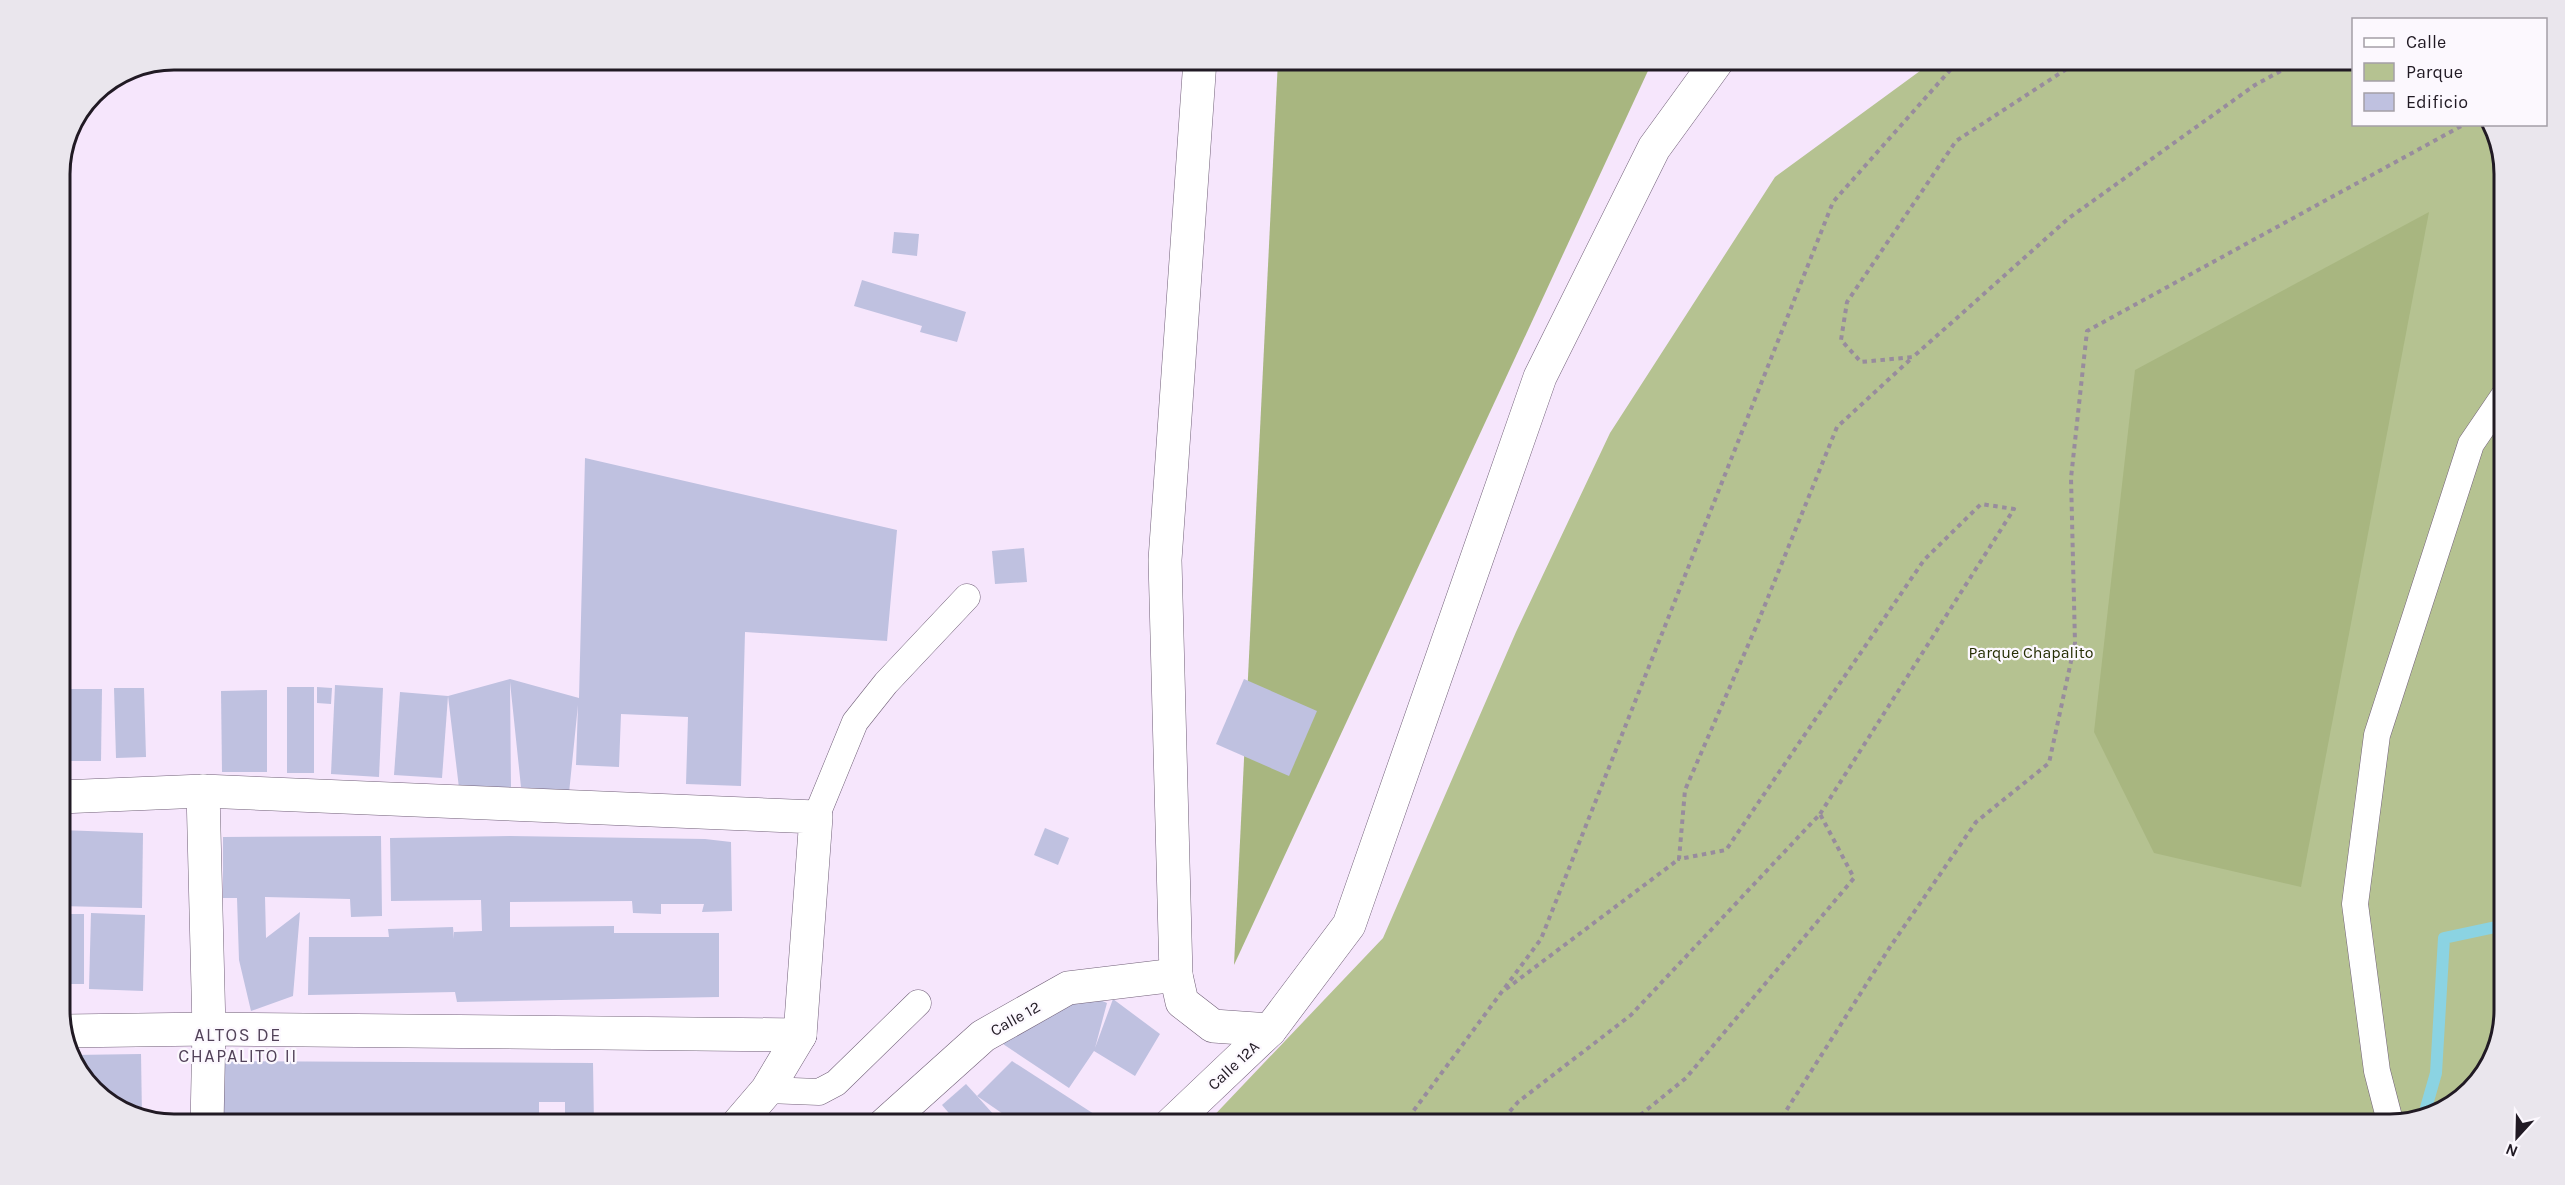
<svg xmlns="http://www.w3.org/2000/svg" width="2565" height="1185" viewBox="0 0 2565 1185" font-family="Karla,sans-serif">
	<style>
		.green { fill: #b5c291 }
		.forest { fill: #a8b680 }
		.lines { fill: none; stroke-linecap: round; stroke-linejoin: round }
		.stream { stroke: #8bd3e2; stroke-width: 12 }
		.building { fill: #bfc1e0 }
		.service-casing { stroke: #716078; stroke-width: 27 }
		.minor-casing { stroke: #716078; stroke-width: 34 }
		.path { stroke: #988c9d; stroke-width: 4; stroke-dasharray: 4.5 4.5; stroke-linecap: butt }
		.service { stroke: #fff; stroke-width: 26 }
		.minor { stroke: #fff; stroke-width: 33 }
		.labels { text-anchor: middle; stroke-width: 4.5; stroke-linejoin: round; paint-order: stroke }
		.park-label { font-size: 16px; fill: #272f05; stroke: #fcf8fe }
		.street-label { font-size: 16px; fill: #211a24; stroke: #fcf8fe }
		.neighbourhood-label { font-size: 18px; letter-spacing: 1.5px; fill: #524259; stroke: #fcf8fe }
		.rim { fill: none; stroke: #211a24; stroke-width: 3 }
	</style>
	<rect width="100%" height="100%" fill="#f6e6fc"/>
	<polygon class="green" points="1935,60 2353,60 2354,124 2490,125 2505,168 2505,1010 2496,1054 2454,1105 2390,1125 1205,1125 1383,938 1516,632 1610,433 1775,177"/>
	<g class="forest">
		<polygon points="1278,60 1653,60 1234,965"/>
		<polygon points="2429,212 2301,887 2154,853 2094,732 2135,370"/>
	</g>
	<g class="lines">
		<polyline class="stream" points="2424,1115 2436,1073 2444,938 2505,925"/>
	</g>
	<g class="building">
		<polygon points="894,232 919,234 917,256 892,253"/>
		<polygon points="862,280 966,312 957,342 920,332 922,326 854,306"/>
		<polygon points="585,458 897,530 887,641 745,632 741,786 686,784 688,717 621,714 619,767 576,765 578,705 569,793 521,787 510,682 511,787 459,788 448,696 510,679 579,698"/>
		<polygon points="1024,548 1027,582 995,584 992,551"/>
		<polygon points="1244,679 1317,711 1289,776 1216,744"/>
		<polygon points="335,685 383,688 379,777 331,774"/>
		<rect x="287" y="687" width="27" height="86"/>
		<polygon points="317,687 332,688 331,704 317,703"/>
		<polygon points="114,688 144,688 146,757 116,758"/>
		<polygon points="60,689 102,689 101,761 60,761"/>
		<polygon points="267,690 267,772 222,772 221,691"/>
		<polygon points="400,692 448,696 442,778 394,775"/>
		<polygon points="1045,828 1069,838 1058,865 1034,855"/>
		<polygon points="60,830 143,833 142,908 60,906"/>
		<polygon points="381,836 382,916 351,917 350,899 265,897 266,938 300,912 293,996 251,1011 239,960 237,898 223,898 223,837"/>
		<polygon points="510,836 705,839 731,842 732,911 702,912 704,904 661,904 661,914 633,913 632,901 510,902 510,927 614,926 614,933 719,933 719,997 457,1002 455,992 308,995 309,937 389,937 388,929 453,927 454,939 454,932 482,931 481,900 391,901 390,838"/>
		<polygon points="91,913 145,915 143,991 89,989"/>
		<rect x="60" y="914" width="24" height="70"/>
		<polygon points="1076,989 1107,1003 1095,1048 1113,999 1160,1034 1135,1076 1094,1051 1069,1088 1000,1042"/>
		<polygon points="141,1054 142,1118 131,1116 80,1074 73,1055"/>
		<polygon points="213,1061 593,1063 594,1125 565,1125 565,1102 539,1102 539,1125 215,1125"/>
		<polygon points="1012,1061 1111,1125 1019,1125 977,1096"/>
		<polygon points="966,1084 977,1096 1003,1125 959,1125 942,1105"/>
	</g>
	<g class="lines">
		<defs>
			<g id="service">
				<polyline points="816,817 855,722 886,683 967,597"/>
				<polyline points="767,1090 819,1092 836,1083 918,1003"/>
				<polyline points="2391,1125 2377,1071 2355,904 2377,735 2471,444 2505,394"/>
			</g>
			<g id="minor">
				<polyline points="1200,60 1165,560 1176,975 1182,1002 1213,1026 1270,1030"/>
				<polyline points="203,791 209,1029 207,1125"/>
				<polyline points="60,797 203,791 816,817 800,1035 767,1090 737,1125"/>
				<polyline points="65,1031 209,1029 800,1035"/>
				<polyline points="884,1125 983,1036 1068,988 1176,975"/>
				<polyline points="1170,1125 1270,1030 1349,925 1540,377 1654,148 1718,60"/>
			</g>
		</defs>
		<use href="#service" class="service-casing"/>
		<use href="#minor" class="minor-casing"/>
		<g class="path">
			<polyline points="2069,60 2065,70 1956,141 1847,302 1841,340 1861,362 1913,357 2069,218 2255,85 2301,60"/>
			<polyline points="1820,814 2014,509 1981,504 1924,560 1726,850 1679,859 1685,790 1756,627 1837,427 1913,357"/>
			<polyline points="1506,989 1679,859"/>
			<polyline points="1403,1125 1541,939 1833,202 1959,60"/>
			<polyline points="1498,1125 1518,1102 1631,1015 1820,814 1854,878 1686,1078 1628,1125"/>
			<polyline points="1777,1125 1890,947 1976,822 2049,763 2075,643 2071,478 2087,331 2465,124"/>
		</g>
		<use href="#service" class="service"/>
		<use href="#minor" class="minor"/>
	</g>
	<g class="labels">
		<g class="park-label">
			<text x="2031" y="658">Parque Chapalito</text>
		</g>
		<g class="street-label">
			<text transform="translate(1015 1018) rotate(-29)" y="6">Calle 12</text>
			<text transform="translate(1233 1065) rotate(-43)" y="6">Calle 12A</text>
		</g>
		<g class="neighbourhood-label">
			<text x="238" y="1041">ALTOS DE<tspan x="238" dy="21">CHAPALITO II</tspan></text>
		</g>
	</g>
	<path d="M0 0H2565V1185H0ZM174 70H2390A104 104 0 0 1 2494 174V1010A104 104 0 0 1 2390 1114H174A104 104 0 0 1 70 1010V174A104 104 0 0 1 174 70Z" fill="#eae6ed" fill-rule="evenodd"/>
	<path class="rim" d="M174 70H2390A104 104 0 0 1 2494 174V1010A104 104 0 0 1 2390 1114H174A104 104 0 0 1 70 1010V174A104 104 0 0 1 174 70Z"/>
	<rect x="2352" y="18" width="195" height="108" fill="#fcf8fe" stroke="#a49fa7" stroke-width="1.5"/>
	<rect x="2364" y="38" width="30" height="9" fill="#ffffff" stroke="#a49fa7" stroke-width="1.5"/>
	<text x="2406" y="48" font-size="18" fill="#211a24">Calle</text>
	<rect x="2364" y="63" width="30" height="18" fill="#b5c291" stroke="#a49fa7" stroke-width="1.5"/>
	<text x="2406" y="78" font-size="18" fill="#211a24">Parque</text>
	<rect x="2364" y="93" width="30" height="18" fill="#bfc1e0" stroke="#a49fa7" stroke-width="1.5"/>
	<text x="2406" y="108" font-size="18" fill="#211a24">Edificio</text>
	<g transform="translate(2517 1137) rotate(202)" stroke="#fcf8fe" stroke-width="4.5" paint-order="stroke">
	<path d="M0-4.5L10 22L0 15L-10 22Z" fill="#211a24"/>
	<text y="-9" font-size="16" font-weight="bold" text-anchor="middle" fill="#211a24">N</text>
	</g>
</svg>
